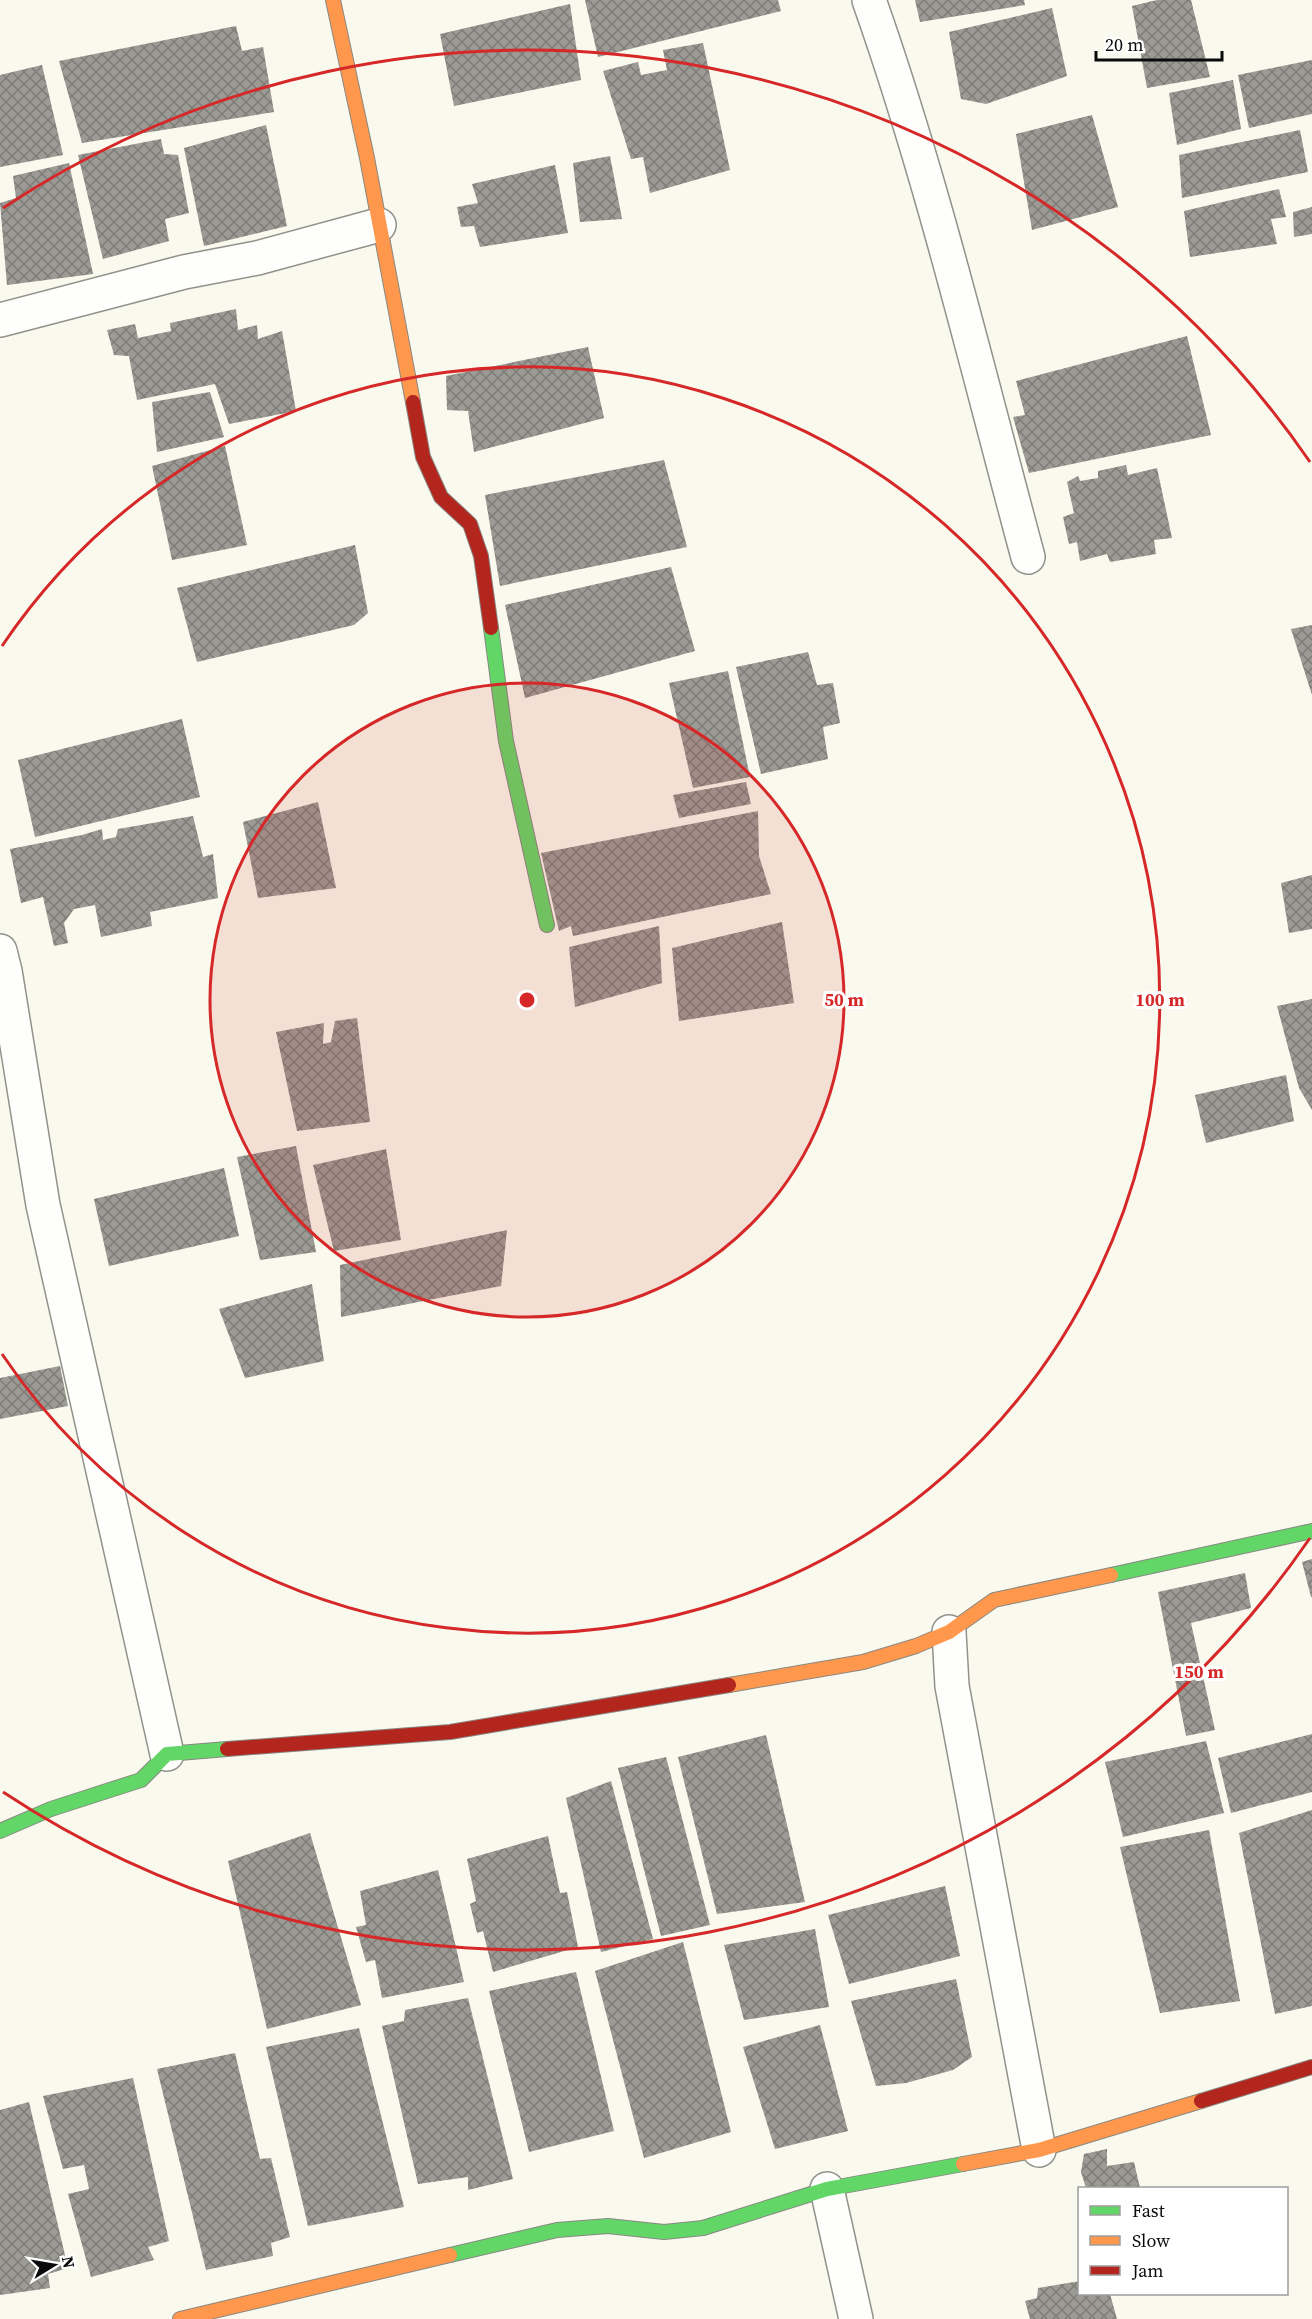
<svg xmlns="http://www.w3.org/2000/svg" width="1312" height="2319" viewBox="0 0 1312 2319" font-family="'Source Serif 4',serif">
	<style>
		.building { fill: url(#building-cross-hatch) }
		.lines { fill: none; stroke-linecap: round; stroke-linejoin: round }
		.street-casing { stroke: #92928c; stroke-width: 36 }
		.fast-casing { stroke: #888883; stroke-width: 16 }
		.slow-casing { stroke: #888883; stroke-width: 16 }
		.jam-casing { stroke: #888883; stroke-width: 16 }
		.street { stroke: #fefefc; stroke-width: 33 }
		.fast { stroke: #63d668; stroke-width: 14 }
		.slow { stroke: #ff974d; stroke-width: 14 }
		.jam { stroke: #b3261e; stroke-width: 14 }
		.ring { fill: none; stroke: #d62828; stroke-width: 3 }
		.centre { fill: #d62828; stroke: #fff; stroke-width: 3 }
		.ring-label { font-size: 18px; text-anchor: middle; font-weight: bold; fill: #d62828; stroke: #fff; stroke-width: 6; stroke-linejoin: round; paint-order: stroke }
	</style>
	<defs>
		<pattern id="building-cross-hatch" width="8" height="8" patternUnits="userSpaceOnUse" patternTransform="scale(1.5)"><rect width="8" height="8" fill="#9b9a94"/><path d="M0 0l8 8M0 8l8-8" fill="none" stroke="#7d7c77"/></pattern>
	</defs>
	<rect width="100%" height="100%" fill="#f9f9ed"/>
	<g class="building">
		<polygon points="585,0 778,0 781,11 598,57"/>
		<polygon points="915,0 1024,0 1025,5 920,22"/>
		<polygon points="1157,0 1191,0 1210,77 1147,88 1132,6"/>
		<polygon points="570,4 581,80 454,106 440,34"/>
		<polygon points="1052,8 1067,76 986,104 961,99 949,32"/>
		<polygon points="236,26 242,51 263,47 274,112 82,143 59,61"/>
		<polygon points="703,43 730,170 650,193 643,157 631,159 603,71 638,62 641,75 667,70 663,50"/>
		<polygon points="1312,60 1312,114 1249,128 1238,75"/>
		<polygon points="42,65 63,155 0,167 0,75"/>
		<polygon points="1233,80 1241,129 1177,145 1169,93"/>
		<polygon points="1092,115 1118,207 1032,230 1016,134"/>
		<polygon points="266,125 287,226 204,246 184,148"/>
		<polygon points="1300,130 1308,172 1182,198 1179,155"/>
		<polygon points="161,139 164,154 178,155 189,213 165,219 169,241 103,259 78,155"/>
		<polygon points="610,156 622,219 580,222 573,163"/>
		<polygon points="69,163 93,274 7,285 0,203 16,198 13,176"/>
		<polygon points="555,165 568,233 480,247 474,226 461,227 457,207 478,203 472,184"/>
		<polygon points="1279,189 1286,217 1271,219 1277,244 1190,257 1184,211"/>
		<polygon points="1312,207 1312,234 1294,237 1293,212"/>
		<polygon points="236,309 238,330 257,325 258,339 282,331 296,411 229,424 215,384 137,400 129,356 114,355 107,330 135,324 138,338 171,331 170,323"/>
		<polygon points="1187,336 1211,435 1029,473 1013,417 1025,415 1016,381"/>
		<polygon points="588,347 604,418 474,452 468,411 447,410 446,376"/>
		<polygon points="210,392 224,437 157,452 152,402"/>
		<polygon points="225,446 247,545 172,560 152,466"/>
		<polygon points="664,460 687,547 500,586 485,495"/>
		<polygon points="1126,465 1128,475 1157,468 1172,538 1154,540 1156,554 1110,562 1107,554 1080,561 1077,542 1069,544 1063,517 1074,513 1067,482 1078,476 1080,481 1098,478 1098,471"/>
		<polygon points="355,545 368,613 354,625 197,662 177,588"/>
		<polygon points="671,567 695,651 525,698 505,605"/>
		<polygon points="1312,625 1312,695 1291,629"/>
		<polygon points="808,652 817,685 833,683 840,723 823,727 828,759 761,774 736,667"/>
		<polygon points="728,671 750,777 693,788 669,683"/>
		<polygon points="182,719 200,797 35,837 18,760"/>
		<polygon points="746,782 751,804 679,818 673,795"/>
		<polygon points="318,802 336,888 258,898 243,822"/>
		<polygon points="758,811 759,856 771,894 573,936 571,926 559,931 541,853"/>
		<polygon points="193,816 203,857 213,854 218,898 150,912 152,926 101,937 95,905 74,909 64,923 68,943 54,946 43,897 21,903 10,849 82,835 102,829 103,840 116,837 118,829"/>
		<polygon points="1312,875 1312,929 1289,933 1281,883"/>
		<polygon points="782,922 794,1003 679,1021 672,948"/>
		<polygon points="659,926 662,983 575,1007 569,947"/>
		<polygon points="1312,999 1312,1110 1299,1088 1277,1006"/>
		<polygon points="357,1018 370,1122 297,1131 276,1032 324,1023 323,1044 331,1042 335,1021"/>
		<polygon points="1286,1075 1294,1121 1206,1143 1195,1095"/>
		<polygon points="296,1146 316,1252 260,1260 237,1157"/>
		<polygon points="386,1149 401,1240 334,1251 313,1165"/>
		<polygon points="224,1168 239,1236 109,1266 94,1199"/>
		<polygon points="507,1230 501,1286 341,1317 340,1265"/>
		<polygon points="312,1284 324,1361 245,1378 219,1309"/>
		<polygon points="60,1366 68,1406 0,1419 0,1378"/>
		<polygon points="1312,1559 1312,1597 1311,1597 1302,1562"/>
		<polygon points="1245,1573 1251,1608 1191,1623 1215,1730 1186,1736 1158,1592"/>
		<polygon points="1312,1734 1312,1792 1231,1813 1218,1758"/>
		<polygon points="766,1735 805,1902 717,1914 678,1757"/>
		<polygon points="1206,1741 1224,1813 1123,1837 1105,1762"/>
		<polygon points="666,1757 710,1925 661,1936 618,1768"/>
		<polygon points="611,1781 653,1939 601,1952 566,1798"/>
		<polygon points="1312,1810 1312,2006 1275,2014 1239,1833"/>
		<polygon points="1209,1830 1240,2001 1160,2013 1120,1847"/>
		<polygon points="310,1833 361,2005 267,2029 228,1861"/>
		<polygon points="548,1836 560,1893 567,1892 578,1947 493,1972 483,1931 477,1933 470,1904 476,1901 467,1859"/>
		<polygon points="438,1870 464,1982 382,1998 375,1960 366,1962 356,1927 366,1925 360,1891"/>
		<polygon points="945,1886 960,1956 849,1984 828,1915"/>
		<polygon points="815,1929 829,2007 744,2020 724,1945"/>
		<polygon points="683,1942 731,2132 644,2158 595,1971"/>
		<polygon points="576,1972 614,2131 529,2152 489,1991"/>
		<polygon points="956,1979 972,2057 953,2070 906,2083 876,2086 851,2001"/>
		<polygon points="468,1998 513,2179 468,2190 468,2177 418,2184 382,2026 404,2021 405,2010"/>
		<polygon points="820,2025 848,2131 775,2149 743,2047"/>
		<polygon points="359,2028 404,2207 308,2226 266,2047"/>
		<polygon points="235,2053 260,2159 271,2158 290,2237 271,2243 273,2256 206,2270 157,2069"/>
		<polygon points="133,2078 169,2241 148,2247 154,2260 91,2277 68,2194 89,2189 84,2165 63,2169 43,2096"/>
		<polygon points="29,2102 68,2268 48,2274 50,2288 0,2295 0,2110"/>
		<polygon points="1107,2149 1107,2166 1134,2162 1140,2188 1086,2188 1081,2172 1084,2154"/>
		<polygon points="1080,2281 1080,2294 1110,2294 1117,2319 1030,2319 1025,2301 1037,2298 1038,2288"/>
	</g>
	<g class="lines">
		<defs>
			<g id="street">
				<path d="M869,0c64,181 109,372 159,557"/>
				<polyline points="0,320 184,272 257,258 379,225"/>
				<polyline points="0,951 5,971 43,1205 167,1754"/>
				<polyline points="949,1632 952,1686 1039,2150"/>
				<polyline points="827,2189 856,2319"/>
			</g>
			<g id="fast">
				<polyline points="491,628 506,741 547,925"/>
				<polyline points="1111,1575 1312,1531"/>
				<polyline points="0,1831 51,1809 141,1780 167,1754 227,1749"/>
				<polyline points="450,2255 557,2230 608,2226 664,2232 703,2228 827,2189 963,2164"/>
			</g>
			<g id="slow">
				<polyline points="333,0 367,158 413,402"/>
				<polyline points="729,1685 863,1662 916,1646 949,1632 994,1600 1111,1575"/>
				<polyline points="963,2164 1039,2150 1201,2101"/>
				<polyline points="180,2319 450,2255"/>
			</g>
			<g id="jam">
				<polyline points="413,402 423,457 441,497 470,524 481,556 491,628"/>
				<polyline points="227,1749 450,1732 729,1685"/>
				<polyline points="1201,2101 1312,2067"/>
			</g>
		</defs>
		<use href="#street" class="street-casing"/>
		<use href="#fast" class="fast-casing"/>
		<use href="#slow" class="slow-casing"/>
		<use href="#jam" class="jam-casing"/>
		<use href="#street" class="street"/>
		<use href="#fast" class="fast"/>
		<use href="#slow" class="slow"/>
		<use href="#jam" class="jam"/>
	</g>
	<circle cx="527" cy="1000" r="317" fill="#d62828" fill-opacity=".12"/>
	<g class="ring">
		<circle cx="527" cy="1000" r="317"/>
		<path d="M2 646A633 633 0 1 1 2 1354"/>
		<path d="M1310 1538A950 950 0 0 1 3 1792M3 208A950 950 0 0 1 1310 462"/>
	</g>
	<circle cx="527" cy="1000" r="9" class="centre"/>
	<g class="ring-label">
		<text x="844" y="1006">50 m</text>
		<text x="1160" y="1006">100 m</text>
		<text x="1199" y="1678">150 m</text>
	</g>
	<rect x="1078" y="2187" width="210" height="108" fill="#ffffff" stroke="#9d9d9d" stroke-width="1.5"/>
	<rect x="1090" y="2206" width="30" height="9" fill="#63d668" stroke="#9d9d9d" stroke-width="1.5"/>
	<text x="1132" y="2217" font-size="18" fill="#0a0a0a">Fast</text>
	<rect x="1090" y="2236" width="30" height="9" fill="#ff974d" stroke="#9d9d9d" stroke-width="1.5"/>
	<text x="1132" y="2247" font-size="18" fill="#0a0a0a">Slow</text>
	<rect x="1090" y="2266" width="30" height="9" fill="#b3261e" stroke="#9d9d9d" stroke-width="1.5"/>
	<text x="1132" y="2277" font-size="18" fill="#0a0a0a">Jam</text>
	<g transform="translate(54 2265) rotate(79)" stroke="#ffffff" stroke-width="4.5" paint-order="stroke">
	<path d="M0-4.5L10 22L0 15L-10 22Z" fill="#0a0a0a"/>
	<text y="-9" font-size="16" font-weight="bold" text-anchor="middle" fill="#0a0a0a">N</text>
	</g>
	<path d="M1096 51v9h126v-9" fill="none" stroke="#0a0a0a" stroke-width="3"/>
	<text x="1105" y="51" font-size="18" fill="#0a0a0a" stroke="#ffffff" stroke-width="4.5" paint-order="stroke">20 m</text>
</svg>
